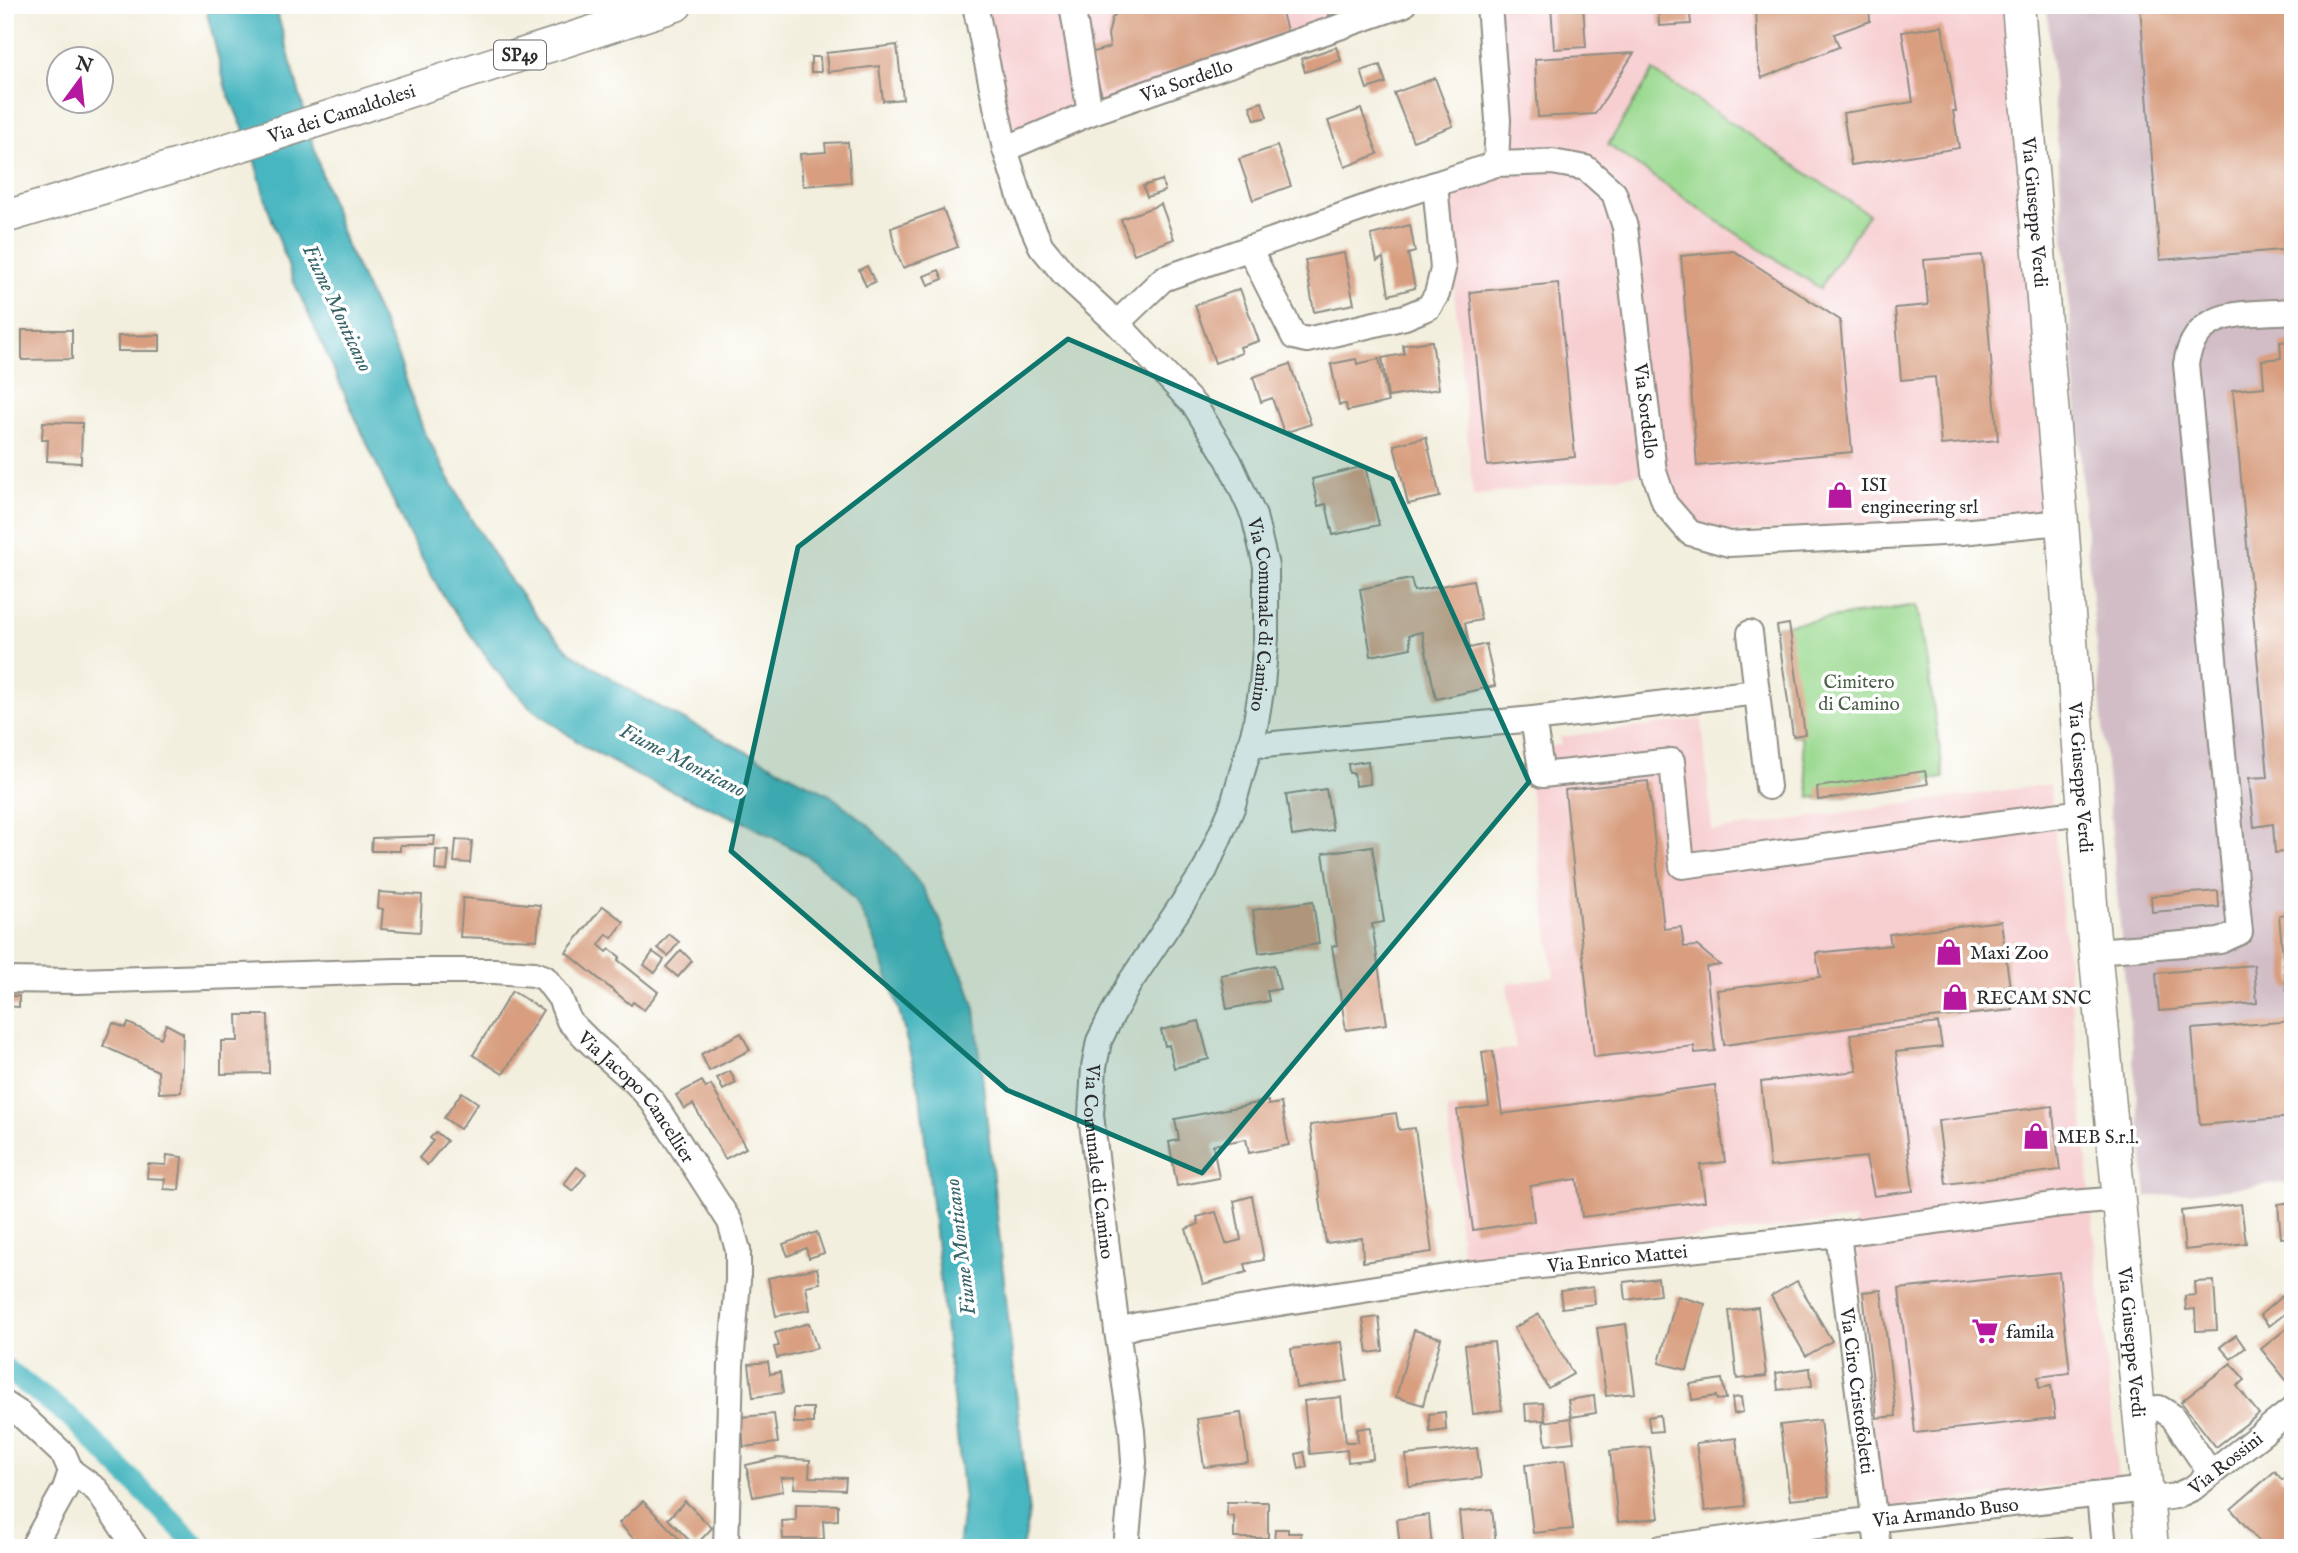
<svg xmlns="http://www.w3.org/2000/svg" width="2298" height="1553" viewBox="0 0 2298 1553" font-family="'IM FELL English',serif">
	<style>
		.built { fill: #f7cfd1 }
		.industrial { fill: #d2bdc6 }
		.green { fill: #9ad98f; stroke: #62825d; stroke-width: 2 }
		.water { fill: #47b6c0; stroke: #397076; stroke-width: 2 }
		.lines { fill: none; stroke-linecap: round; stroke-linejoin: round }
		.canal { stroke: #47b6c0; stroke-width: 21 }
		.building { fill: #d89e7f }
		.minor-casing { stroke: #8f8d84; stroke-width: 28 }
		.major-casing { stroke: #8f8d84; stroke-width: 35 }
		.minor { stroke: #fff; stroke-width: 24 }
		.major { stroke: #fff; stroke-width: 32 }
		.marked { fill: #0f766e; fill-opacity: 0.2; stroke: #0f766e; stroke-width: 5; stroke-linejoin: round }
		.labels { text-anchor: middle; stroke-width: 7; stroke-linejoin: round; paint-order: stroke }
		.shield { fill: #fff; stroke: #6b6b6b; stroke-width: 2 }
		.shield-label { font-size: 18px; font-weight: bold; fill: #2b2b2b }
		.street-label { font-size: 19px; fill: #2b2b2b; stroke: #fff }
		.poi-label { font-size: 19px; fill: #2b2b2b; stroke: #fff; text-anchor: start }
		.park-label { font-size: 19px; fill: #4c5f49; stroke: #fff }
		.water-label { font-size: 21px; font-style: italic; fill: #366367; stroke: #fff }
	</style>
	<rect width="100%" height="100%" fill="#fff"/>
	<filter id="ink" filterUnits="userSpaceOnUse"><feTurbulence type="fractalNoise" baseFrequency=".0143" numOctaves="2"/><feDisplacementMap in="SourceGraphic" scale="14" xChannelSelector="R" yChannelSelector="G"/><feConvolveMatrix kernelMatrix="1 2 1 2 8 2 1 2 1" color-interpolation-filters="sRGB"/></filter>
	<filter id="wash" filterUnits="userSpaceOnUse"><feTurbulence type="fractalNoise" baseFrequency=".00686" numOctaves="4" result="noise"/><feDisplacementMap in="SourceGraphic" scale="28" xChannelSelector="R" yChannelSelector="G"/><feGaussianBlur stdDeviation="1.57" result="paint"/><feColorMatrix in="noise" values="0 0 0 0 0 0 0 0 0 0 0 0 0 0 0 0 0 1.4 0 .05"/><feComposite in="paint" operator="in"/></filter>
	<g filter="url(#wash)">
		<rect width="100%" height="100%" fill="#f3efde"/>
		<g class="built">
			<polygon points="975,5 1402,5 1005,149"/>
			<polygon points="1489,5 2014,5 2062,522 1690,533 1654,472 1473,496 1444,181 1496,164"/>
			<polygon points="1702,719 1712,831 2050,784 2118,1478 1879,1510 1855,1219 1463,1264 1447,1109 1489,1106 1482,1052 1516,1049 1507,984 1554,977 1525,749 1561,745 1560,737"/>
		</g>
		<polygon class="industrial" points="2047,5 2293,5 2293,1182 2147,1197 2122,949 2085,519"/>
		<g class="green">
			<polygon points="1653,71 1868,214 1820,288 1710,216 1608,145"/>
			<polygon points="1918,605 1944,778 1928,780 1928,784 1818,800 1817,797 1810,798 1801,736 1793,736 1777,626"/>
		</g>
		<polygon class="water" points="205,5 275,5 321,172 346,245 396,351 423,429 471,519 503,570 539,619 570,652 644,699 830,795 867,824 895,853 922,887 940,920 951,953 966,981 975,1009 1029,1514 1022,1548 958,1548 964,1500 920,1093 899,1010 874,938 856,902 835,879 807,856 748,824 638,776 585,747 529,706 495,669 442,594 405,527 293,280 268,208 250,144 226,89"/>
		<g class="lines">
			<polyline class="canal" points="5,1368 70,1417 199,1548"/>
		</g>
		<g id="blocks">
			<g class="building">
				<polygon points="1125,5 1280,5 1287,31 1102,95 1092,62 1084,55 1110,47 1108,35 1112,18"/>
				<polygon points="1326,5 1357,5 1357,6 1329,16"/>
				<polygon points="1551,5 1583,5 1586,47 1554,49"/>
				<polygon points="1658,5 1689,5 1691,24 1659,26"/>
				<polygon points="1756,5 1869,5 1870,21 1834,34 1839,47 1762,78 1758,64"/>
				<polygon points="2140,5 2293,5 2293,249 2160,260"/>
				<polygon points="1942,26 1956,111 1953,111 1959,148 1851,165 1843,113 1913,102 1902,32"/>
				<polygon points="897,45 903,99 883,101 879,66 828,72 826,53"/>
				<polygon points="1336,47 1341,60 1305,72 1301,59"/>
				<polygon points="1634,53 1595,114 1538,117 1535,59"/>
				<polygon points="811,57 820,57 821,72 811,72"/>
				<polygon points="1380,65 1386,83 1367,89 1361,71"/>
				<polygon points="1435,78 1453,126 1413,141 1394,93"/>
				<polygon points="1262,102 1267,117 1255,120 1250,106"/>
				<polygon points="1361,109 1378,154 1345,167 1328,121"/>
				<polygon points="848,142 851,182 803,186 800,154 826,152 825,143"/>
				<polygon points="1277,146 1291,186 1253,200 1239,159"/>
				<polygon points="1162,180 1165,191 1147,197 1143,186"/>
				<polygon points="1161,204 1174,239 1134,254 1121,219"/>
				<polygon points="943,209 958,247 903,268 895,249 891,228"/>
				<polygon points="1410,225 1415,252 1408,254 1415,288 1389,295 1383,258 1377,261 1371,235"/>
				<polygon points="1734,251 1840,320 1852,452 1697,466 1681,256"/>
				<polygon points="1344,253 1354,304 1314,312 1305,260"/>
				<polygon points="1982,255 1998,440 1941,445 1935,377 1901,380 1895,308 1928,305 1924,260"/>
				<polygon points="867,266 875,282 866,286 859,270"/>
				<polygon points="939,270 943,279 928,285 924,276"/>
				<polygon points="1558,283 1575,457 1487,466 1470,292"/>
				<polygon points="1240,289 1259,341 1240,347 1242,353 1215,363 1195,305"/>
				<polygon points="22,330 72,330 72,359 22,360"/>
				<polygon points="160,335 160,351 118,351 118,336"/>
				<polygon points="1432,341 1439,389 1388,397 1382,358 1404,354 1403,345"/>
				<polygon points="2293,341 2293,851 2275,853 2273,824 2254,827 2249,778 2268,777 2233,390 2264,387 2262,360 2281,358 2280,342"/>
				<polygon points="1356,359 1357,364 1379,359 1388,402 1347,411 1346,404 1339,405 1331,364"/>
				<polygon points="1290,364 1311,424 1284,433 1272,398 1261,402 1253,377"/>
				<polygon points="43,422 82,423 81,463 47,461 48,440 42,440"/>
				<polygon points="1426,437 1440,497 1408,504 1394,445"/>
				<polygon points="1365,466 1379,525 1333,535 1326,504 1318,506 1312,479"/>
				<polygon points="1411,579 1414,591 1473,580 1481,620 1465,623 1470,648 1486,644 1495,686 1436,699 1422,632 1409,635 1411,648 1371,656 1360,589"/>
				<polygon points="1789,624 1805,734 1793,736 1777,626"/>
				<polygon points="1368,761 1370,784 1355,786 1354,773 1349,773 1348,764"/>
				<polygon points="1925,771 1928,784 1818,800 1817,787"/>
				<polygon points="1648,781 1664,929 1681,927 1684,947 1697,946 1720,965 1706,967 1715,1051 1695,1053 1694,1046 1594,1057 1565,790"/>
				<polygon points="1326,789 1333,830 1292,836 1286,795"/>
				<polygon points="435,836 434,845 400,845 400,851 371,851 372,838"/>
				<polygon points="456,840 472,841 470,863 454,862"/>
				<polygon points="1372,846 1384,922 1372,924 1387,1024 1346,1030 1332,946 1337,945 1323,853"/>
				<polygon points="436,850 449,851 447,871 435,870"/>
				<polygon points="2218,891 2219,907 2152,912 2151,896"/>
				<polygon points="379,892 422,895 420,932 381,929 383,909 378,908"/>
				<polygon points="463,898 540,905 537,940 460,937"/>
				<polygon points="1313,901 1319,944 1259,953 1253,910"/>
				<polygon points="603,906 624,922 612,938 607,934 599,945 607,952 610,949 620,957 618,960 658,992 644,1010 633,1002 631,1005 566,952"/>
				<polygon points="2293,913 2293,988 2286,989 2279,915"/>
				<polygon points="2001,921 2013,1010 1901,1021 1724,1045 1717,990 1820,977 1816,953 1891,945 1889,934"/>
				<polygon points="669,934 679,942 668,956 658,948"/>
				<polygon points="681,950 692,961 678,977 666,967"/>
				<polygon points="653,952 664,960 655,973 644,965"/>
				<polygon points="1274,965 1280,989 1267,991 1269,1001 1227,1009 1221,975"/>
				<polygon points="2254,965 2257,1003 2159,1011 2156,973"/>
				<polygon points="512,991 543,1010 503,1074 473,1055"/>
				<polygon points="5,996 19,996 19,1007 5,1006"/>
				<polygon points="237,1015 268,1015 269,1073 221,1074 221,1041 238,1041"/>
				<polygon points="1199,1021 1209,1059 1174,1068 1169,1045 1165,1046 1161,1030"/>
				<polygon points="2293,1021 2293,1117 2200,1125 2192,1029"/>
				<polygon points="113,1023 125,1028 128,1023 161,1038 166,1024 183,1033 181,1092 159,1093 158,1071 103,1046"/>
				<polygon points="1938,1023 1942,1047 1896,1052 1913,1191 1874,1196 1866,1157 1770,1167 1761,1082 1857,1071 1850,1034"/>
				<polygon points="741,1033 750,1050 709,1071 701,1054"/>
				<polygon points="1493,1051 1502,1114 1715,1085 1725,1162 1700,1165 1705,1201 1582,1217 1577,1179 1530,1186 1534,1221 1473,1230 1457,1110 1489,1106 1482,1052"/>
				<polygon points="730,1071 736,1083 723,1090 717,1078"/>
				<polygon points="702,1081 706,1088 711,1085 746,1148 725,1159 693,1104 684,1109 676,1095"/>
				<polygon points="462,1092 478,1103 460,1129 444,1118"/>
				<polygon points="1268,1101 1268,1105 1281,1103 1289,1145 1249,1153 1246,1139 1213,1145 1219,1178 1177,1186 1169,1142 1179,1140 1175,1119"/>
				<polygon points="2052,1106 2060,1170 1946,1184 1938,1121"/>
				<polygon points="1396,1113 1399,1130 1415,1128 1432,1252 1363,1262 1362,1238 1326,1243 1310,1125"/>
				<polygon points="436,1132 447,1141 427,1165 419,1158 433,1141 430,1138"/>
				<polygon points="167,1155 182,1157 179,1190 164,1189 165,1179 147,1178 148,1164 166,1165"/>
				<polygon points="577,1167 586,1174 573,1191 564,1184"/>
				<polygon points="1252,1196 1264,1260 1245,1264 1247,1272 1203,1284 1186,1229 1199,1224 1197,1217 1216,1212 1226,1244 1241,1240 1234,1201"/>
				<polygon points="2293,1202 2293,1237 2281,1238 2278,1204"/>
				<polygon points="2241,1204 2246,1243 2185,1250 2181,1211"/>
				<polygon points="817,1232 824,1253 809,1258 806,1248 788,1256 783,1244"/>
				<polygon points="817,1268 820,1283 806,1286 810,1310 776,1316 768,1278"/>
				<polygon points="2059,1272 2070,1373 2038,1377 2039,1388 2051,1386 2055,1418 1915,1433 1899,1289"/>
				<polygon points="1658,1278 1660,1295 1626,1300 1624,1282"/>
				<polygon points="1797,1281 1832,1341 1806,1356 1771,1296"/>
				<polygon points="2214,1281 2217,1330 2196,1331 2195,1309 2186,1310 2185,1296 2196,1295 2195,1282"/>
				<polygon points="1593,1287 1595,1304 1562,1308 1560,1291"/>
				<polygon points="1881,1290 1896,1416 1877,1418 1863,1292"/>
				<polygon points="1677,1296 1705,1304 1687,1370 1659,1363"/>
				<polygon points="2282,1296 2292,1308 2269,1326 2260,1315"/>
				<polygon points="1758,1307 1766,1376 1737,1379 1729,1311"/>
				<polygon points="1539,1314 1573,1374 1548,1388 1514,1328"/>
				<polygon points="1379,1317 1383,1351 1368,1353 1363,1319"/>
				<polygon points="809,1323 817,1348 777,1358 774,1347 779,1346 775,1333"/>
				<polygon points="1626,1324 1635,1393 1606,1396 1597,1328"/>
				<polygon points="2291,1325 2293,1382 2290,1385 2261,1349"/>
				<polygon points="1414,1330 1441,1338 1423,1405 1396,1397"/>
				<polygon points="2236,1335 2245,1348 2231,1359 2220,1347"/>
				<polygon points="1342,1342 1347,1381 1296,1388 1291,1349"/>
				<polygon points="1494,1342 1502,1410 1473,1414 1465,1345"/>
				<polygon points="768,1362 770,1374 780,1372 783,1393 753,1397 749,1364"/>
				<polygon points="2231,1363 2245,1380 2237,1386 2259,1414 2216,1447 2181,1402"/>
				<polygon points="1810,1368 1812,1386 1778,1390 1776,1373"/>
				<polygon points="1722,1379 1726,1399 1717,1400 1716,1396 1692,1400 1690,1384"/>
				<polygon points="1594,1396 1596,1413 1571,1417 1568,1400"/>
				<polygon points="1341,1397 1346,1442 1358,1442 1357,1429 1371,1427 1373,1459 1348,1462 1347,1450 1310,1454 1304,1401"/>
				<polygon points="1741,1397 1743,1412 1734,1414 1732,1398"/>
				<polygon points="1543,1403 1545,1420 1526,1421 1525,1404"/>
				<rect x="794" y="1408" width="19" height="15"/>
				<polygon points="1445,1412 1446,1430 1430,1432 1429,1414"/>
				<polygon points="1241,1413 1248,1462 1204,1467 1197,1419"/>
				<polygon points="774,1414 778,1443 744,1447 741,1417"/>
				<polygon points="1660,1415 1662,1431 1650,1432 1648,1417"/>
				<polygon points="1571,1418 1574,1442 1546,1445 1543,1422"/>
				<polygon points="1820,1420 1829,1496 1790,1500 1780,1425"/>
				<polygon points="1736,1438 1745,1506 1705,1511 1696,1443"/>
				<polygon points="1650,1447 1659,1518 1618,1522 1610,1451"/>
				<polygon points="1477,1448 1481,1478 1409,1486 1406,1455"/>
				<polygon points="1304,1452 1307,1467 1299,1469 1296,1454"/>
				<polygon points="777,1458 810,1460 809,1477 846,1478 845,1490 794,1488 795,1477 781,1478 783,1491 753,1497 746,1465"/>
				<polygon points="1565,1460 1573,1529 1533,1533 1525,1465"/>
				<polygon points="2275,1471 2282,1480 2293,1472 2293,1548 2282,1548 2279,1544 2275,1548 2264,1548 2231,1509"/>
				<polygon points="643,1501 688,1548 642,1548 619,1523"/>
				<polygon points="685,1501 712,1528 695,1546 668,1519"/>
				<polygon points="1227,1502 1268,1502 1268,1538 1234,1538 1234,1516 1227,1516"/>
				<polygon points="796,1504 838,1505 838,1520 823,1521 824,1539 783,1539 782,1521 796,1520"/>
				<polygon points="1492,1509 1496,1545 1463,1548 1459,1512"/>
				<polygon points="1429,1515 1432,1548 1400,1548 1397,1519"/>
				<polygon points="1275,1529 1288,1529 1288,1533 1301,1533 1300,1548 1266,1548 1266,1544 1274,1545"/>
				<polygon points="2071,1537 2072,1548 2027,1548 2026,1542"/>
			</g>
		</g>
	</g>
	<g filter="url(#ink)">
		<use href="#blocks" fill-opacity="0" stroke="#8f8d84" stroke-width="2"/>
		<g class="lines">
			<defs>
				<g id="minor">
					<path id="s1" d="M975,5l30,144 17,54 19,43 24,29 52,48 78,83 34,55 25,55 12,50v72l-4,47 -7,42 -23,81 -27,62 -76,114 -17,31 -13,26 -5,26 -3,48 26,216 15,100 2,31 -8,86"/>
					<polyline points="1072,5 1090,113"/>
					<polyline points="1489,5 1498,120 1496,164"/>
					<path id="s2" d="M1005,149l85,-36 313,-108"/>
					<polyline points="1249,248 1294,337 1307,340 1405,317 1429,307 1437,294 1443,269 1435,184"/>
					<path id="s3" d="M1117,323l46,-44 206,-73 127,-42 56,-2 34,6 28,25 11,34 29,245 11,32 25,29 39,11 232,-12 101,-10"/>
					<polyline points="1750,633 1768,787"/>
					<polyline points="1533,719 1542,775 1672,761 1682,866 2083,812"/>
					<polyline points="1264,745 1533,719 1757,692"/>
					<path d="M2095,951l125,-10 20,-9 -54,-568c9,-58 60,-49 107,-53"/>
					<path id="s4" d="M5,980l72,1 319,-10h98l40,3 11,4 15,20 9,23 23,23 43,38 18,20 77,120 8,28v30l-7,85 -5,183"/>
					<path id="s5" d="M1838,1234l40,314"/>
					<path id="s6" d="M1117,1331l21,-6 328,-51 372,-40 223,-30 59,-5"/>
					<polyline points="5,1404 19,1413 64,1455 71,1471 97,1490 136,1548"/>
					<polyline points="2140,1410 2159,1408 2172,1416 2211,1474"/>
					<polyline points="2099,1495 2104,1548"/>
					<path id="s7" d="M2148,1500l28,-4 17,-8 100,-79"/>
					<polyline points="32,1548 65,1489 71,1471"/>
					<path id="s8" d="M1661,1548l156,-22 330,-37"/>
				</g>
				<g id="major">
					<path id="s9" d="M2018,5l44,517 30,395 60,631"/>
					<path id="s10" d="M5,217l190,-57 481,-155"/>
				</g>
			</defs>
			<use href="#minor" class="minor-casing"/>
			<use href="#major" class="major-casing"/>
			<use href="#minor" class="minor"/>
			<use href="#major" class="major"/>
		</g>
	</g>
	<path class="marked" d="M1068,339l324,140 137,303 -327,391 -195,-83 -276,-239 67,-304z"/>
	<defs>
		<symbol id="shop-bare" viewBox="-9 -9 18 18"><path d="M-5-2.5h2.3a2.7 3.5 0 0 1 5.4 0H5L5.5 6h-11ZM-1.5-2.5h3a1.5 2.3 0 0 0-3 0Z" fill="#b5179e" stroke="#fff" stroke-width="2.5" paint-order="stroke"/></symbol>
		<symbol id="supermarket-bare" viewBox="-9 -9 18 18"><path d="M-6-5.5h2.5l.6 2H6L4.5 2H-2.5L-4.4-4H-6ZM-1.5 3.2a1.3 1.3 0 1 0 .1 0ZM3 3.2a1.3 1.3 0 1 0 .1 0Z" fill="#b5179e" stroke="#fff" stroke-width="2.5" paint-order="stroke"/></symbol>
	</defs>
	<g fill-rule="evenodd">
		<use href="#shop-bare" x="1821" y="476" width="38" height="38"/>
		<use href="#shop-bare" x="1930" y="933" width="38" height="38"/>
		<use href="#shop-bare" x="1936" y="978" width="38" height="38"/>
		<use href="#shop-bare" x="2017" y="1117" width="38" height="38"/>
		<use href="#supermarket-bare" x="1966" y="1312" width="38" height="38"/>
	</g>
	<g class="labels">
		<rect class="shield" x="494" y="40.5" width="52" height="29" rx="5"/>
		<g class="shield-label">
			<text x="520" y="61">SP49</text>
		</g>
		<g class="street-label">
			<text dy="7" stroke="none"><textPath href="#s2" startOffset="194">Via Sordello</textPath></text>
			<text dy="7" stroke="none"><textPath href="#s10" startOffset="352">Via dei Camaldolesi</textPath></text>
			<text dy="7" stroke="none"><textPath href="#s9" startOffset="208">Via Giuseppe Verdi</textPath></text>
			<text dy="7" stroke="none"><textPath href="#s3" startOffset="765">Via Sordello</textPath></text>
			<text dy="7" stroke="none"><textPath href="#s1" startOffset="698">Via Comunale di Camino</textPath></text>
			<text dy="7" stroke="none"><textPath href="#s9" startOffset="775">Via Giuseppe Verdi</textPath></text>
			<text dy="7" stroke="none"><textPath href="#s4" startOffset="693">Via Jacopo Cancellier</textPath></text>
			<text dy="7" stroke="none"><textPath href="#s1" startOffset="1286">Via Comunale di Camino</textPath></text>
			<text dy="7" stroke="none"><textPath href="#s6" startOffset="506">Via Enrico Mattei</textPath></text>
			<text dy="7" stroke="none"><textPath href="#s9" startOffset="1342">Via Giuseppe Verdi</textPath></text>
			<text dy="7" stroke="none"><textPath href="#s5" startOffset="158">Via Ciro Cristofoletti</textPath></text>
			<text dy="7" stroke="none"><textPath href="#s7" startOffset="88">Via Rossini</textPath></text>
			<text dy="7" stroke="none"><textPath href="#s8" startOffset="287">Via Armando Buso</textPath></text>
		</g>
		<g class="poi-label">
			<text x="1861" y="491">ISI<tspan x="1861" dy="22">engineering srl</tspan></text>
			<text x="1970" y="959">Maxi Zoo</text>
			<text x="1976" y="1004">RECAM SNC</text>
			<text x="2057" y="1143">MEB S.r.l.</text>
			<text x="2006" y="1338">famila</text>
		</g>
		<g class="park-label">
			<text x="1859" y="688">Cimitero<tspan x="1859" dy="22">di Camino</tspan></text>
		</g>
		<g class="water-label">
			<text transform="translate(338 308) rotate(65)" y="7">Fiume Monticano</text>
			<text transform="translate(683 760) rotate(27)" y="7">Fiume Monticano</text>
			<text transform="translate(960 1247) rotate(-97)" y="7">Fiume Monticano</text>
		</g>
	</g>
	<rect width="2298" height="1553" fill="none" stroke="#fff" stroke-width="28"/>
	<g transform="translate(80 80) rotate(15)"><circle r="33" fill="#ffffff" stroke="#aaaaaa" stroke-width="2"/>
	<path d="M0-5L12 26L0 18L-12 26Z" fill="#b5179e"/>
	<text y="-10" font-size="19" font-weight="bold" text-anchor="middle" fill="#2b2b2b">N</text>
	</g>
</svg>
